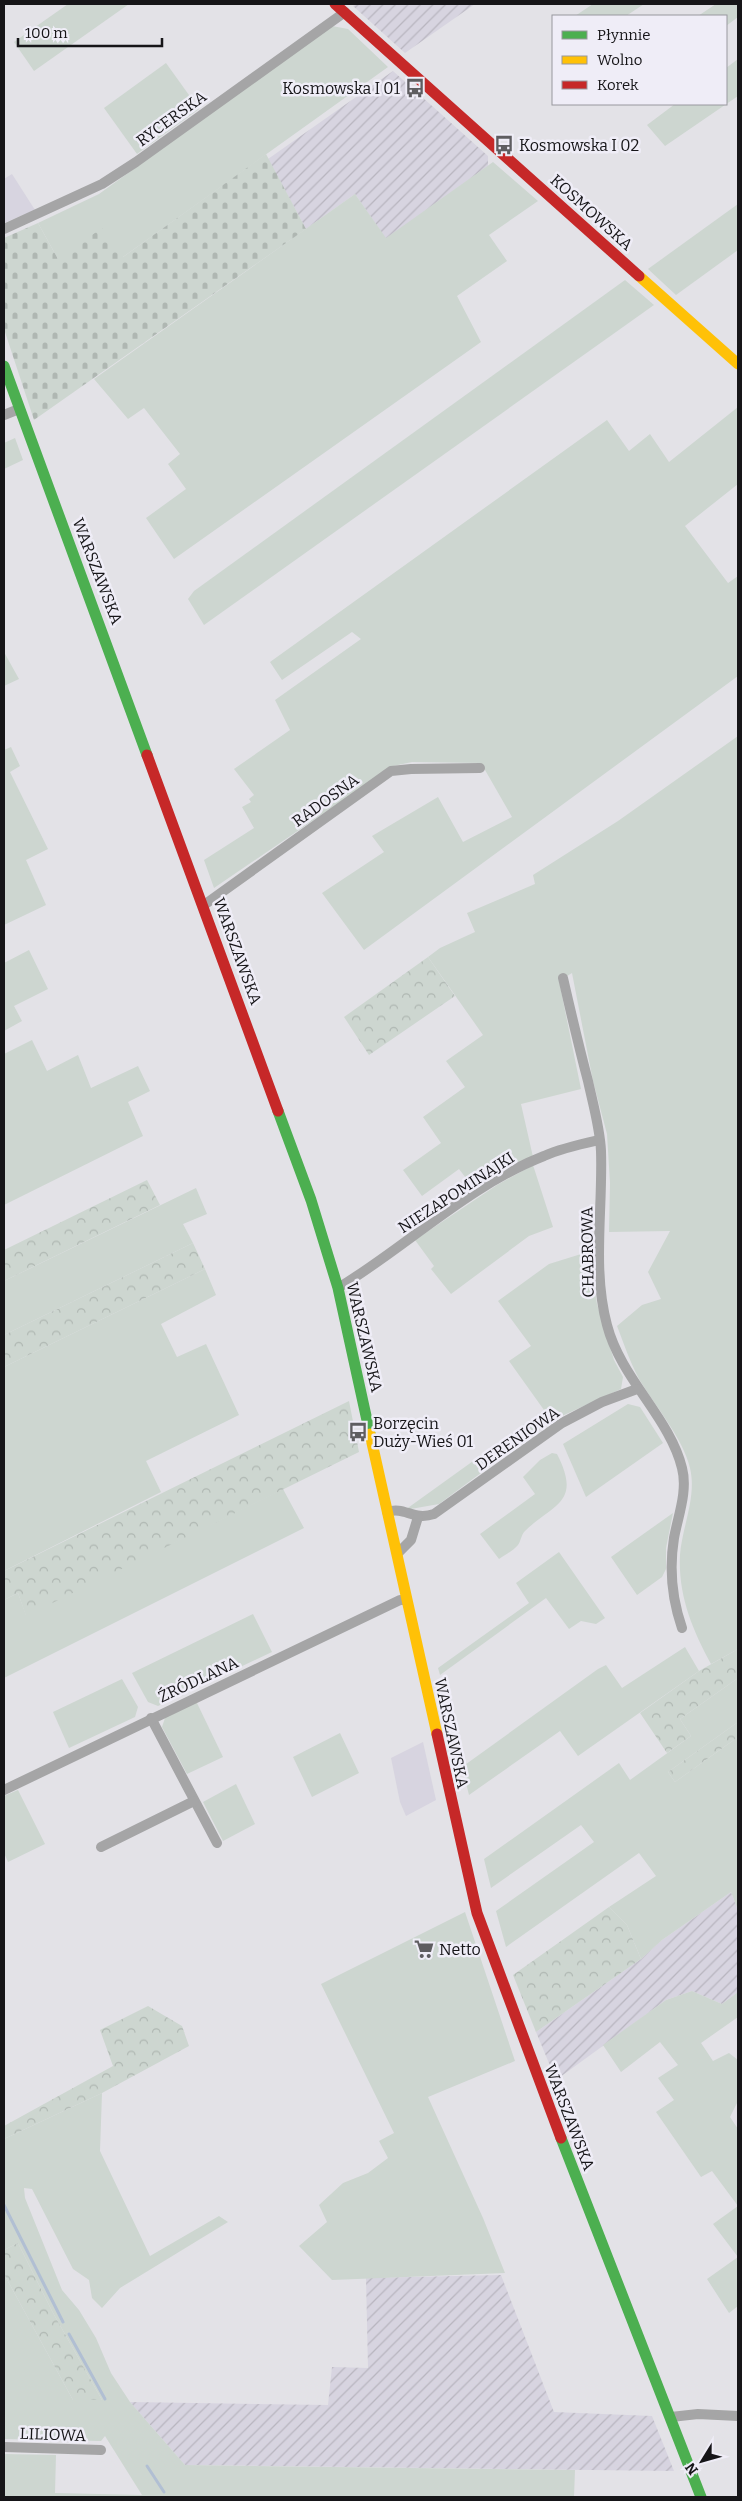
<svg xmlns="http://www.w3.org/2000/svg" width="742" height="2501" viewBox="0 0 742 2501" font-family="Bitter,serif">
	<style>
		.built { fill: #d7d4e0 }
		.industrial { fill: url(#industrial-furrows) }
		.green { fill: #cdd6d0 }
		.forest { fill: url(#forest-crowns) }
		.cemetery { fill: url(#cemetery-stones) }
		.lines { fill: none; stroke-linecap: round; stroke-linejoin: round }
		.stream { stroke: #b1bfd3; stroke-width: 3 }
		.street { stroke: #a5a5a6; stroke-width: 10 }
		.fast { stroke: #4caf50; stroke-width: 11 }
		.slow { stroke: #ffc107; stroke-width: 11 }
		.jam { stroke: #c62828; stroke-width: 11 }
		.labels { text-anchor: middle; stroke-width: 5; stroke-linejoin: round; paint-order: stroke }
		.poi-label { font-size: 16px; fill: #161518; stroke: #efedf7; text-anchor: start }
		.street-label { font-size: 16px; fill: #161518; stroke: #efedf7 }
	</style>
	<defs>
		<pattern id="industrial-furrows" width="10" height="10" patternUnits="userSpaceOnUse" patternTransform="scale(1.25)"><rect width="10" height="10" fill="#d7d4e0"/><path d="M-1 1l2-2M0 10L10 0M9 11l2-2" fill="none" stroke="#b8b5bf"/></pattern>
		<pattern id="forest-crowns" width="20" height="18" patternUnits="userSpaceOnUse" patternTransform="scale(1.25)"><rect width="20" height="18" fill="#cdd6d0"/><path d="M2 6a3 3 0 1 1 6 0M12 15a3 3 0 1 1 6 0" fill="none" stroke="#afb7b2"/></pattern>
		<pattern id="cemetery-stones" width="16" height="16" patternUnits="userSpaceOnUse" patternTransform="scale(1.25)"><rect width="16" height="16" fill="#cdd6d0"/><path d="M2 7V4a2 2 0 0 1 4 0v3zM10 15v-3a2 2 0 0 1 4 0v3z" fill="#afb7b2"/></pattern>
	</defs>
	<rect width="100%" height="100%" fill="#e3e2e7"/>
	<g class="built">
		<polygon points="12,174 35,210 4,223 4,179"/>
		<polygon points="423,1742 436,1800 406,1816 400,1802 391,1758"/>
	</g>
	<g class="industrial">
		<polygon points="357,4 475,4 405,53 353,6"/>
		<polygon points="393,71 488,156 488,166 386,239 355,194 306,229 268,159"/>
		<polygon points="731,1892 738,1910 738,1992 722,2004 692,1991 666,2000 556,2080 536,2032 641,1959 662,1940"/>
		<polygon points="501,2275 554,2412 652,2416 674,2471 185,2465 130,2402 328,2405 332,2367 368,2368 366,2278"/>
	</g>
	<g class="green">
		<polygon points="68,4 129,4 34,71 14,42"/>
		<polygon points="593,4 644,4 626,16 575,16"/>
		<polygon points="716,4 738,4 738,17 726,26 726,16 698,16"/>
		<polygon points="332,26 348,29 388,67 123,257 58,259 38,223 99,194"/>
		<polygon points="738,59 738,96 665,146 647,125 675,104 726,104 726,68"/>
		<polygon points="166,63 199,109 137,154 104,108"/>
		<polygon points="493,162 538,201 489,235 507,261 457,296 481,342 174,559 146,518 186,489 168,464 180,454 144,408 128,419 94,379 355,194 386,238"/>
		<polygon points="738,204 738,250 676,295 648,269"/>
		<polygon points="625,280 654,305 204,625 188,599 194,591"/>
		<polygon points="738,407 738,484 685,526 728,583 738,576 738,676 364,950 322,893 384,852 372,836 438,797 463,842 512,817 481,763 412,762 393,766 214,888 204,860 254,828 242,807 251,802 249,799 254,795 234,769 290,730 275,700 361,639 352,632 282,680 270,662 607,420 629,451 650,434 669,462"/>
		<polygon points="15,438 23,460 4,469 4,443"/>
		<polygon points="4,652 19,679 4,686"/>
		<path d="M738,736v913l-27,15c-19,-35 -33,-69 -31,-109 2,-28 17,-58 10,-87 -7,-30 -35,-62 -51,-89 -9,-17 -15,-35 -22,-53l25,-21 19,-6 -13,-27 22,-41 -61,1 1,-49 -3,-49 -14,-53 -21,-108 -13,8 22,108 -60,15 12,53 -58,33 -16,-21 -37,27 -19,-26 38,-27 -18,-26 42,-30 -19,-26 37,-26 -55,-78 12,-9 35,-16 -8,-19 68,-29 -2,-9 85,-54z"/>
		<polygon points="11,747 20,766 10,772 48,849 26,860 46,905 4,925 4,750"/>
		<polygon points="29,950 48,989 14,1006 22,1021 4,1031 4,963"/>
		<polygon points="32,1040 47,1071 78,1055 91,1088 138,1066 150,1091 128,1102 143,1136 4,1205 4,1054"/>
		<polygon points="533,1165 553,1227 529,1236 451,1294 431,1269 434,1266 415,1240 497,1185"/>
		<polygon points="196,1188 207,1214 183,1224 193,1243 4,1335 4,1281"/>
		<polygon points="594,1250 592,1274 597,1304 614,1360 623,1377 621,1389 551,1421 439,1504 405,1510 544,1410 509,1361 531,1346 498,1301 549,1264"/>
		<polygon points="205,1269 216,1295 161,1324 177,1357 206,1344 239,1415 146,1461 161,1492 4,1571 4,1367"/>
		<polygon points="628,1404 640,1407 663,1443 586,1497 563,1444"/>
		<path d="M552,1453l5,1c25,49 -3,49 -32,77 -4,4 -4,10 -7,14 -4,5 -13,10 -19,14l-19,-25 55,-40 -12,-17 17,-17z"/>
		<polygon points="283,1489 304,1528 4,1678 4,1600 18,1593 26,1615"/>
		<polygon points="673,1513 666,1548 666,1569 662,1577 637,1595 611,1557"/>
		<polygon points="559,1552 605,1618 596,1624 581,1621 569,1629 546,1598 440,1675 438,1668 529,1603 516,1583"/>
		<polygon points="253,1614 272,1652 158,1706 148,1702 132,1673"/>
		<polygon points="685,1647 699,1671 578,1756 560,1731 469,1795 462,1767 598,1669 606,1665 622,1688"/>
		<polygon points="738,1678 738,1722 668,1772 675,1782 738,1737 738,1910 731,1892 662,1940 641,1959 627,1925 609,1907 656,1876 639,1853 506,1947 496,1911 594,1842 581,1825 491,1888 484,1859 619,1763 630,1780 691,1736 680,1719"/>
		<polygon points="122,1679 138,1707 135,1717 69,1748 53,1712"/>
		<polygon points="196,1701 223,1757 187,1774 162,1727 166,1715"/>
		<polygon points="340,1733 359,1773 312,1797 293,1757"/>
		<polygon points="236,1784 255,1824 223,1841 203,1802"/>
		<polygon points="18,1790 45,1844 8,1862 4,1853 4,1796"/>
		<polygon points="465,1912 515,2061 428,2097 483,2218 505,2273 332,2280 299,2246 327,2222 319,2205 343,2183 368,2173 388,2158 379,2141 394,2133 321,1984"/>
		<polygon points="692,1991 722,2004 738,1992 738,2017 701,2043 713,2061 729,2053 738,2060 738,2101 730,2117 738,2129 738,2306 729,2313 707,2279 738,2257 713,2224 738,2206 712,2171 701,2177 656,2112 674,2100 658,2078 678,2065 660,2042 621,2072 603,2045 666,2000"/>
		<polygon points="102,2093 100,2151 150,2256 219,2216 228,2222 120,2288 102,2308 92,2298 89,2280 73,2269 32,2189 24,2188 25,2198 62,2290 79,2310 96,2338 111,2373 130,2402 185,2465 575,2470 574,2497 4,2497 4,2454 56,2455 55,2493 142,2495 105,2436 101,2441 4,2439 4,2274 73,2400 102,2400 52,2311 18,2243 4,2250 4,2139"/>
	</g>
	<g class="forest">
		<polygon points="428,957 455,996 369,1055 344,1017"/>
		<polygon points="147,1180 160,1205 4,1281 4,1250"/>
		<polygon points="193,1243 205,1269 4,1367 4,1335"/>
		<polygon points="349,1401 359,1452 26,1616 18,1593 4,1600 4,1571"/>
		<polygon points="738,1649 738,1678 680,1719 691,1736 667,1753 640,1713 699,1671"/>
		<polygon points="738,1722 738,1737 675,1782 668,1772"/>
		<polygon points="609,1907 627,1925 641,1959 536,2032 513,1975"/>
		<polygon points="148,2006 182,2026 189,2046 102,2093 4,2139 4,2126 113,2066 100,2030"/>
		<polygon points="18,2243 52,2311 102,2400 73,2400 4,2274 4,2250"/>
	</g>
	<polygon class="cemetery" points="266,154 306,229 34,420 4,329 4,238 38,223 58,259 102,228 123,257"/>
	<g class="lines">
		<g class="stream">
			<polyline points="4,2205 63,2322"/>
			<polyline points="69,2334 105,2399"/>
			<polyline points="147,2466 164,2492"/>
		</g>
		<g class="street">
			<polyline points="4,229 102,184 136,162 345,12"/>
			<polyline points="4,415 19,409"/>
			<polyline points="204,905 391,771 411,769 480,768"/>
			<path d="M563,978c8,35 16,69 25,103 5,23 12,47 13,70 2,58 -9,118 6,174 14,54 63,93 75,143 6,23 -4,48 -8,70 -5,31 -2,61 8,90"/>
			<path d="M338,1288c68,-41 131,-103 206,-132 18,-8 37,-12 55,-16"/>
			<path d="M387,1512c18,-6 26,9 47,2l128,-91 40,-21 35,-13"/>
			<polyline points="397,1554 411,1540 418,1517"/>
			<polyline points="151,1718 217,1843"/>
			<polyline points="4,1790 400,1600 406,1600"/>
			<polyline points="101,1847 194,1801"/>
			<polyline points="671,2417 698,2414 738,2416"/>
			<polyline points="4,2447 101,2450"/>
		</g>
		<g class="fast">
			<polyline points="4,366 147,755"/>
			<polyline points="278,1111 311,1200 338,1288 370,1434"/>
			<polyline points="561,2138 701,2497"/>
		</g>
		<g class="slow">
			<polyline points="639,276 738,364"/>
			<polyline points="370,1434 437,1734"/>
		</g>
		<g class="jam">
			<polyline points="335,4 639,276"/>
			<polyline points="147,755 278,1111"/>
			<polyline points="437,1734 477,1913 561,2138"/>
		</g>
	</g>
	<defs>
		<symbol id="bus-bare" viewBox="-9 -9 18 18"><path d="M-5-6H5V4H4V6H2V4H-2V6H-4V4H-5ZM-3.5-4V0h7V-4ZM-3.5 1.2v1.5H-2V1.2ZM2 1.2v1.5H3.5V1.2Z" fill="#5e5d60" stroke="#efedf7" stroke-width="2.5" paint-order="stroke"/></symbol>
		<symbol id="supermarket-bare" viewBox="-9 -9 18 18"><path d="M-6-5.5h2.5l.6 2H6L4.5 2H-2.5L-4.4-4H-6ZM-1.5 3.2a1.3 1.3 0 1 0 .1 0ZM3 3.2a1.3 1.3 0 1 0 .1 0Z" fill="#5e5d60" stroke="#efedf7" stroke-width="2.5" paint-order="stroke"/></symbol>
	</defs>
	<g fill-rule="evenodd">
		<use href="#bus-bare" x="401" y="74" width="28" height="28"/>
		<use href="#bus-bare" x="490" y="131" width="28" height="28"/>
		<use href="#bus-bare" x="344" y="1418" width="28" height="28"/>
		<use href="#supermarket-bare" x="410" y="1935" width="28" height="28"/>
	</g>
	<g class="labels">
		<g class="poi-label">
			<text x="400" y="94" text-anchor="end">Kosmowska I 01</text>
			<text x="519" y="151">Kosmowska I 02</text>
			<text x="373" y="1429">Borzęcin<tspan x="373" dy="18">Duży-Wieś 01</tspan></text>
			<text x="439" y="1955">Netto</text>
		</g>
		<g class="street-label">
			<text transform="translate(171 118) rotate(-36)" y="6">RYCERSKA</text>
			<text transform="translate(592 212) rotate(42)" y="6">KOSMOWSKA</text>
			<text transform="translate(98 571) rotate(69)" y="6">WARSZAWSKA</text>
			<text transform="translate(325 800) rotate(-36)" y="6">RADOSNA</text>
			<text transform="translate(238 951) rotate(70)" y="6">WARSZAWSKA</text>
			<text transform="translate(456 1192) rotate(-33)" y="6">NIEZAPOMINAJKI</text>
			<text transform="translate(587 1252) rotate(-91)" y="6">CHABROWA</text>
			<text transform="translate(365 1337) rotate(77)" y="6">WARSZAWSKA</text>
			<text transform="translate(517 1438) rotate(-35)" y="6">DERENIOWA</text>
			<text transform="translate(198 1679) rotate(-25)" y="6">ŹRÓDLANA</text>
			<text transform="translate(452 1733) rotate(78)" y="6">WARSZAWSKA</text>
			<text transform="translate(570 2117) rotate(69)" y="6">WARSZAWSKA</text>
			<text transform="translate(53 2434) rotate(2)" y="6">LILIOWA</text>
		</g>
	</g>
	<rect width="742" height="2501" fill="none" stroke="#161518" stroke-width="10"/>
	<rect x="552" y="15" width="175" height="90" fill="#efedf7" stroke="#98979e"/>
	<rect x="562" y="31" width="25" height="8" fill="#4caf50" stroke="#98979e"/>
	<text x="597" y="40" font-size="15" fill="#161518">Płynnie</text>
	<rect x="562" y="56" width="25" height="8" fill="#ffc107" stroke="#98979e"/>
	<text x="597" y="65" font-size="15" fill="#161518">Wolno</text>
	<rect x="562" y="81" width="25" height="8" fill="#c62828" stroke="#98979e"/>
	<text x="597" y="90" font-size="15" fill="#161518">Korek</text>
	<g transform="translate(702 2461) rotate(233)" stroke="#efedf7" stroke-width="4" paint-order="stroke">
	<path d="M0-4L9 19L0 12L-9 19Z" fill="#161518"/>
	<text y="-8" font-size="14" font-weight="bold" text-anchor="middle" fill="#161518">N</text>
	</g>
	<path d="M18 38v8h144v-8" fill="none" stroke="#161518" stroke-width="2.5"/>
	<text x="25" y="38" font-size="15" fill="#161518" stroke="#efedf7" stroke-width="4" paint-order="stroke">100 m</text>
</svg>
